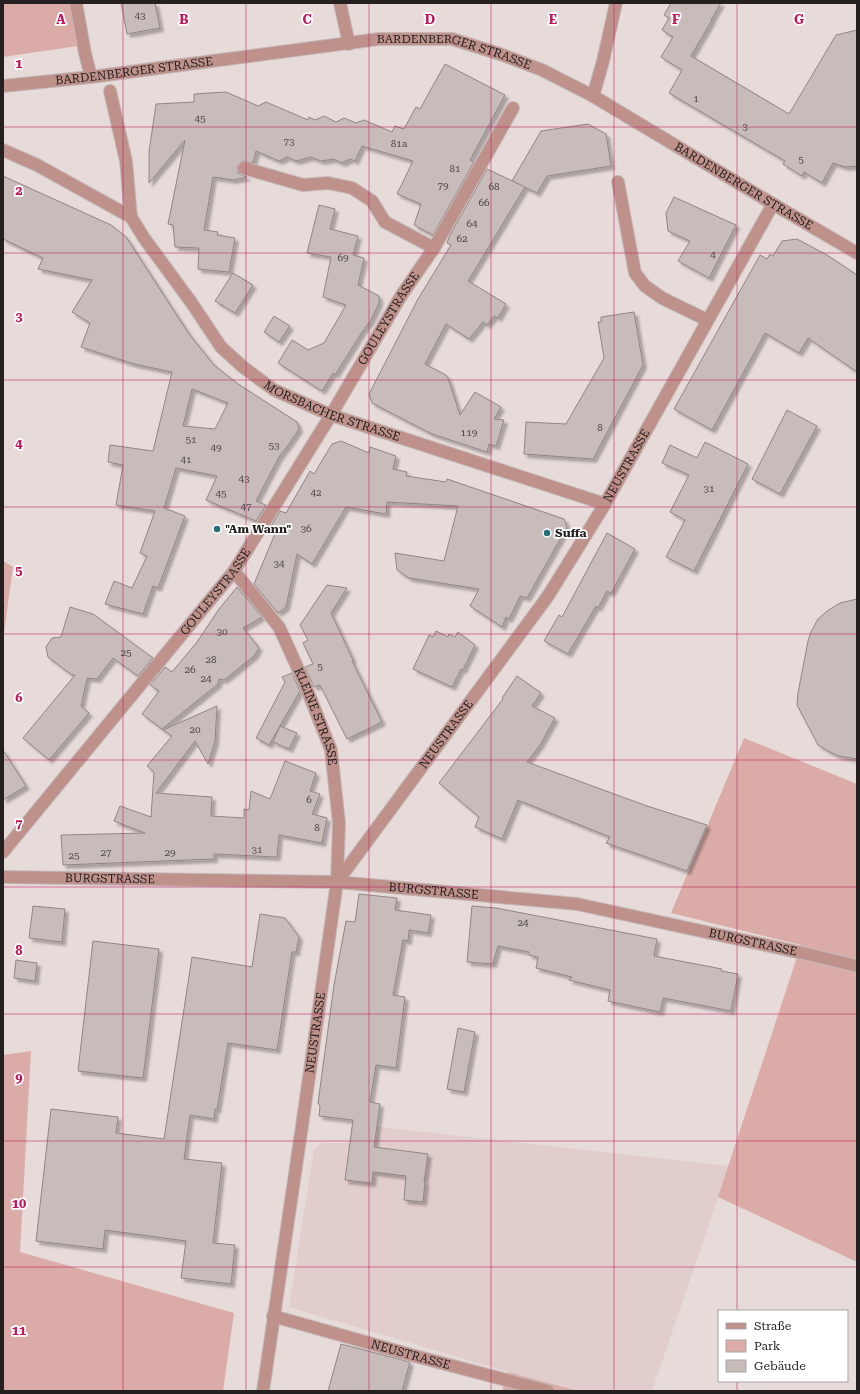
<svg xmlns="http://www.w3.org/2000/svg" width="860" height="1394" viewBox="0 0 860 1394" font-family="'Roboto Serif',serif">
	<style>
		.built { fill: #e1cdcb }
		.green { fill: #dbaca7 }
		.building { fill: #c8bcbb; stroke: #908584; fill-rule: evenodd; filter: url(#shadow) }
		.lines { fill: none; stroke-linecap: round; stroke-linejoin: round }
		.street-casing { stroke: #c4b9b9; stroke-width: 14 }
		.street { stroke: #be918b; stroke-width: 12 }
		.grid { fill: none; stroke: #c2185b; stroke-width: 1; stroke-opacity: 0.55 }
		.poi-dot { fill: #256f77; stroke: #fff; stroke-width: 1.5 }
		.labels { text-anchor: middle; stroke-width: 3.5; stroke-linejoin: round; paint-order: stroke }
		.number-label { font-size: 10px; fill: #4e4747 }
		.street-label { font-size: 12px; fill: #252020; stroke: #fff }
		.poi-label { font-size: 12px; font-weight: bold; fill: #252020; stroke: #fff; text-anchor: start }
		.grid-label { font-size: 13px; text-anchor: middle; font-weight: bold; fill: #c2185b; stroke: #fff; stroke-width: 3.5; stroke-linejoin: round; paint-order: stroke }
	</style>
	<defs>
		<filter id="shadow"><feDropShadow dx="3.5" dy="3.5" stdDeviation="1" flood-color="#0004"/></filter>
	</defs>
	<rect width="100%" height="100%" fill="#e7dbda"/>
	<polygon class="built" points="352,1124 729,1166 652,1391 578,1391 508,1372 289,1307 314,1149 324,1143 349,1143"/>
	<g class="green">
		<polygon points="3,3 72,3 78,46 3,57"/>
		<polygon points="3,561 13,567 3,640"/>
		<polygon points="744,738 857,784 857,1262 718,1197 801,945 671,913"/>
		<polygon points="31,1051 20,1252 234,1313 223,1391 3,1391 3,1055"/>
		<polygon points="508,1372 578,1391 502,1391"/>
	</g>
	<g class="building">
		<polygon points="121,3 155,3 160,28 127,34"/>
		<polygon points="671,3 721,3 711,20 712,20 691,56 789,114 836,35 857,30 857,166 845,167 833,163 822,183 804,172 802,176 783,164 785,161 669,93 682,70 661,57 673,37 662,30 669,18 664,15"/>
		<polygon points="445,64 505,95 470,160 474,162 433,235 414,225 421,204 397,194 413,161 362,146 355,161 350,159 342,163 333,159 321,161 311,157 296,161 287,157 279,161 256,151 253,163 243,161 237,166 238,173 247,177 233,180 213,177 204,230 218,232 217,235 235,238 229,272 198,269 199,248 175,247 173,225 168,224 185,140 149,183 149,152 156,104 194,102 194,94 226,92 258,106 266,102 308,120 309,117 315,120 324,116 336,122 344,118 356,123 364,120 392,132 395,126 404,129 416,107 420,109"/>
		<polygon points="588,124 606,134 611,166 547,176 537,193 512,181 541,131"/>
		<polygon points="487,169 525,187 468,281 506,304 498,318 494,316 487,325 483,322 469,339 446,324 425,364 446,375 448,378 460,415 475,392 501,407 494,419 504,420 496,446 489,444 487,452 432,434 372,403 369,394 418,299 451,245 447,243 449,237"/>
		<path d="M3,176l108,49 15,12 63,97 25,31 24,19 59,38 2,7 -10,15 -10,13 -23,44 10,4 -10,16 -50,-21 11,-24 -41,-8 -12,40 21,8 -27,72 -5,-2 -10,28 -38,-10 9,-23 18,7 15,-32 -7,-3 15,-42 -39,-6 7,-40 -15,-3 2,-17 43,6 19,-79 -38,-8 -53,-17 9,-24 -18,-11 20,-32 -54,-11 5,-11 -40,-19zM192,389l36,14 -13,26 -32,-3z"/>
		<polygon points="674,197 736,225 709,278 678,261 690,241 668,231 666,213"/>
		<polygon points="319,205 335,209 330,229 358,236 353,255 364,258 358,285 379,296 379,303 371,320 362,332 335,375 333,373 322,391 278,363 292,340 308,350 324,343 346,305 323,297 331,257 307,253"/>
		<polygon points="797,239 827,255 857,275 857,372 808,338 799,353 765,333 712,430 674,409 760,255 767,259 770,254 773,256 782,241"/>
		<polygon points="233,273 253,285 235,313 215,301"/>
		<polygon points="634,312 643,365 593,459 524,454 526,422 566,424 604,358 598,322 601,322 601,317"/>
		<polygon points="274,316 290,326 279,342 264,332"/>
		<polygon points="787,410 817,426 780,494 752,479"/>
		<polygon points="341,441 369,453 370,447 396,456 393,469 407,472 406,476 446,482 447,479 564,519 567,527 527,598 520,596 509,619 506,617 502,627 470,606 479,589 409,578 397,570 395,553 444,561 458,506 387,502 386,514 346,507 312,564 297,554 286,607 278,613 254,584 274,536 278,529 271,526 280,511 286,513 310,471 314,474 332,444"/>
		<polygon points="705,442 748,464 694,571 666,557 685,520 670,512 689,475 662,463 670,445 697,458"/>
		<polygon points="607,533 635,549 611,593 607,591 598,608 596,606 568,654 544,641 559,615 562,617"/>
		<polygon points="327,585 347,588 331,613 353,660 352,661 382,722 347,739 320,685 314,687 305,667 313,664 303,643 308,640 300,625"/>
		<polygon points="237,587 262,617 243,628 259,648 254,656 224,680 219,679 218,684 162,729 142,714 159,691 150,685 165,667 172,672 197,642 219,609"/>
		<polygon points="857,599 857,759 839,756 830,752 818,745 797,705 798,693 808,641 811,632 818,619 827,611 840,603"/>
		<polygon points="70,607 93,614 153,658 138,676 113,658 97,679 87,678 81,706 89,713 49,760 23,738 75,675 72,675 48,657 46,647 52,638 61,637"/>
		<polygon points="436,631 448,637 449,634 455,637 458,632 475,645 463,670 461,669 452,687 413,669 429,635 433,637"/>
		<polygon points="292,673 300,691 269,745 256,738 285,682 282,677"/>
		<polygon points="517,676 541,693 532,706 555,718 540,745 527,762 647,806 707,825 687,871 606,843 610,837 518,800 502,839 475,827 479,817 439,783 503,699 502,698"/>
		<polygon points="217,706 215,741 208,764 195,741 156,793 212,797 211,816 244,818 244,809 249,810 251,791 270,799 285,761 316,773 310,791 320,794 312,814 327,818 322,843 279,835 277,857 214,854 214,859 63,865 61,835 145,833 114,821 120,806 151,817 154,772 147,766 172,736 163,730"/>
		<polygon points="280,726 297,733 289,749 273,742"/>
		<polygon points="3,750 26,786 3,800"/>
		<polygon points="359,894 397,898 395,910 431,915 428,933 409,930 408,941 403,940 393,995 405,997 396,1068 376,1065 370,1102 380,1104 374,1147 428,1154 424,1182 425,1182 423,1202 404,1200 406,1176 373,1172 372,1183 345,1180 353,1120 319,1116 320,1106 318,1103 334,985 346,921 355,922"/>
		<polygon points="33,906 65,909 62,942 29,938"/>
		<polygon points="472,906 496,908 657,939 654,956 722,969 721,971 738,974 731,1011 663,998 660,1012 608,1001 610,990 569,980 572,977 536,968 538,957 529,955 529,952 498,946 493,964 467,962"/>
		<polygon points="260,914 285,918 299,937 296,952 292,952 277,1050 228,1043 217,1110 215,1109 214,1119 190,1115 184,1159 222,1163 213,1243 235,1245 231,1284 181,1278 186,1241 105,1230 103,1249 36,1241 51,1109 118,1117 116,1133 164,1139 192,957 252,967"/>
		<polygon points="93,941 159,949 143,1078 78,1071"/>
		<polygon points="16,960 37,963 35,981 14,978"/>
		<polygon points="458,1028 475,1032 464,1092 447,1089"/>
		<polygon points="341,1344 410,1362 402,1391 328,1391"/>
	</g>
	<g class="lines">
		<defs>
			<g id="street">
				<polyline points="76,3 85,53 91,77"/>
				<polyline points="340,3 349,44"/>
				<path id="s1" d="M3,86l88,-9 288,-38h73l48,15 42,16 51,26 180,108 84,49"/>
				<polyline points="110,91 126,161 131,217"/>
				<polyline points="593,96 603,61 616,3"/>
				<path id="s2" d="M3,150l34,15 94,52 13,21 47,64 30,45 22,20 31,23 57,25 274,89"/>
				<polyline points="244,168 303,185 328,183 352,188 372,201 385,222 434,248"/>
				<polyline points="618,182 635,273 645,286 662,298 707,320"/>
				<path id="s3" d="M234,571l45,56 25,55 27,68 8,73 -2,59"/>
				<path id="s4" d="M3,852l231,-281 97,-156 70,-119 33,-48 79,-140"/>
				<path id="s5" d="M3,877l334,5 240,22 230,50 50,12"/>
				<path id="s6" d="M273,1316l142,40 133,35"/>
				<path id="s7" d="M263,1391l39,-265 35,-244 211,-286 57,-92 168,-300"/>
			</g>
		</defs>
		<use href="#street" class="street-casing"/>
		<use href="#street" class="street"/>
	</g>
	<path class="grid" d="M123,3v1388M246,3v1388M369,3v1388M491,3v1388M614,3v1388M737,3v1308M3,127h854M3,253h854M3,380h854M3,507h854M3,634h854M3,760h854M3,887h854M3,1014h854M3,1141h854M3,1267h854M737,1381v10"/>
	<g class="poi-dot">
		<circle cx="217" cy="529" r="4"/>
		<circle cx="547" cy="533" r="4"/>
	</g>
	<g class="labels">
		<g class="number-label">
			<text x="140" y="19">43</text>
			<text x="696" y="102">1</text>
			<text x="200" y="122">45</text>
			<text x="745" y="130">3</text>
			<text x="289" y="145">73</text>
			<text x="399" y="147">81a</text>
			<text x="801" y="163">5</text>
			<text x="455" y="172">81</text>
			<text x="443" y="189">79</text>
			<text x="494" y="190">68</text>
			<text x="484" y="206">66</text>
			<text x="472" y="227">64</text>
			<text x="462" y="242">62</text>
			<text x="713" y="258">4</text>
			<text x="343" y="261">69</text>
			<text x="600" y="431">8</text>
			<text x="469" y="436">119</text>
			<text x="191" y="443">51</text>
			<text x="274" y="449">53</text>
			<text x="216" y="451">49</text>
			<text x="186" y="463">41</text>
			<text x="244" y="482">43</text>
			<text x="709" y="492">31</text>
			<text x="316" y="496">42</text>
			<text x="221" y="497">45</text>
			<text x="246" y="510">47</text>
			<text x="306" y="532">36</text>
			<text x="279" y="567">34</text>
			<text x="222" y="635">30</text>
			<text x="126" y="656">25</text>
			<text x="211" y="663">28</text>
			<text x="320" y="670">5</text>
			<text x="190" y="673">26</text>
			<text x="206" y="682">24</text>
			<text x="195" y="733">20</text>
			<text x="309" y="803">6</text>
			<text x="317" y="831">8</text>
			<text x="257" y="853">31</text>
			<text x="106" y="856">27</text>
			<text x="170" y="856">29</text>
			<text x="74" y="859">25</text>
			<text x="523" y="926">24</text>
		</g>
		<g class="street-label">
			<text dy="4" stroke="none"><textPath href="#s1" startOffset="456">BARDENBERGER STRASSE</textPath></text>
			<text dy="4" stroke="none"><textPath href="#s1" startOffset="132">BARDENBERGER STRASSE</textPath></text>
			<text dy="4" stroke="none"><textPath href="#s1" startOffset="780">BARDENBERGER STRASSE</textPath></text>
			<text dy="4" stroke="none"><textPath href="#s4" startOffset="660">GOULEYSTRASSE</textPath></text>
			<text dy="4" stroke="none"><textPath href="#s2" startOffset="433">MORSBACHER STRASSE</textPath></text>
			<text dy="4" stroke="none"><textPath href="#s7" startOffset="1022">NEUSTRASSE</textPath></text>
			<text dy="4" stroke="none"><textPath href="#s4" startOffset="336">GOULEYSTRASSE</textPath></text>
			<text dy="4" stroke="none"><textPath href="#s3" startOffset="169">KLEINE STRASSE</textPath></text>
			<text dy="4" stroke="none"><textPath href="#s7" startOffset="698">NEUSTRASSE</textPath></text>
			<text dy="4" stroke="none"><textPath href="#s5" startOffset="107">BURGSTRASSE</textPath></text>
			<text dy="4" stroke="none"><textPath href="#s5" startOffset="431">BURGSTRASSE</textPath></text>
			<text dy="4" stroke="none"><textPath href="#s5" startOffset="755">BURGSTRASSE</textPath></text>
			<text dy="4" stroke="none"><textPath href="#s7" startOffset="362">NEUSTRASSE</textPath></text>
			<text dy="4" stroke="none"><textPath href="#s6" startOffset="143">NEUSTRASSE</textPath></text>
		</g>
		<g class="poi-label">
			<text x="225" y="533">"Am Wann"</text>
			<text x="555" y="537">Suffa</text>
		</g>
	</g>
	<g class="grid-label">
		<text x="61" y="24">A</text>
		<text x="184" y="24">B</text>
		<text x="307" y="24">C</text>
		<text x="430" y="24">D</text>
		<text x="553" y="24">E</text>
		<text x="676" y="24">F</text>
		<text x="799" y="24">G</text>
		<text x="19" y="68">1</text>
		<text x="19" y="195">2</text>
		<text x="19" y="321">3</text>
		<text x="19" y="448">4</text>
		<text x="19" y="575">5</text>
		<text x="19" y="702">6</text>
		<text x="19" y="828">7</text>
		<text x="19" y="955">8</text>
		<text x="19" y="1082">9</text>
		<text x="19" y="1208">10</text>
		<text x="19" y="1335">11</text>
	</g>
	<rect width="860" height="1394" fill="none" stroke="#252020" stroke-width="8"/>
	<rect x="718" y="1310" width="130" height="72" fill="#ffffff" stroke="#a8a6a6"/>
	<rect x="726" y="1323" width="20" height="6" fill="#be918b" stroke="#a8a6a6"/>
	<text x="754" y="1330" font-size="12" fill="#252020">Straße</text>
	<rect x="726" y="1340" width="20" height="12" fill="#dbaca7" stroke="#a8a6a6"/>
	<text x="754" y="1350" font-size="12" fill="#252020">Park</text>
	<rect x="726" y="1360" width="20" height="12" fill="#c8bcbb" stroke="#a8a6a6"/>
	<text x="754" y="1370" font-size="12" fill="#252020">Gebäude</text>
</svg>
